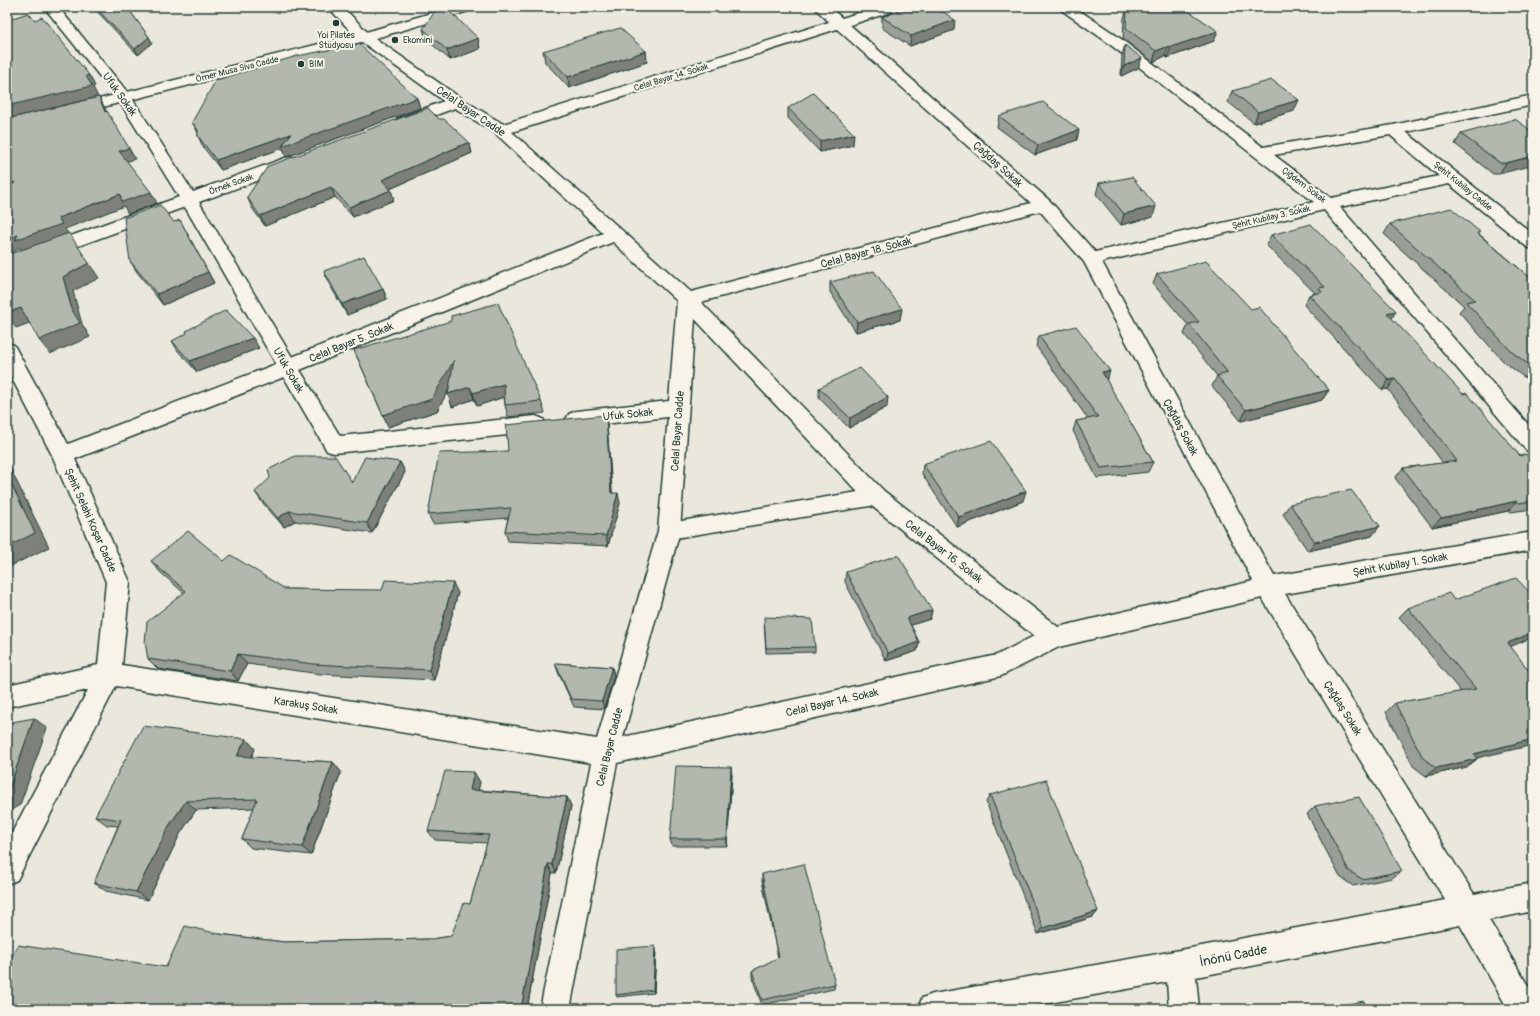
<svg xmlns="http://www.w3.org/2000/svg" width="1540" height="1016" viewBox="0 0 1540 1016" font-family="Pangolin,sans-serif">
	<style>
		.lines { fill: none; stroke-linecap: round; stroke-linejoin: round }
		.service-casing { stroke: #1f3d34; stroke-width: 3 }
		.minor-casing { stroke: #1f3d34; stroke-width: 3 }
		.secondary-casing { stroke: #1f3d34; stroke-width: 3 }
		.service { fill: #f7f3e8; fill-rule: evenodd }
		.minor { fill: #f7f3e8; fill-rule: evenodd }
		.secondary { fill: #f7f3e8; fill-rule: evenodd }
		.wall { fill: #999e96; stroke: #1f3d34 }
		.shaded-wall { fill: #7d817a; stroke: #1f3d34 }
		.building { fill: #b2b8ae; stroke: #1f3d34 }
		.poi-dot { fill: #1f3d34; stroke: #f7f3e8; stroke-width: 1.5 }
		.labels { text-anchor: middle; stroke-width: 4; stroke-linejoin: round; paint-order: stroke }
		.far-poi-label { font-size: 9px; fill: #1f3d34; stroke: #f7f3e8; text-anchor: start }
		.far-street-label { font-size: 9px; fill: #1f3d34; stroke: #f7f3e8 }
		.street-label { font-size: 11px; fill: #1f3d34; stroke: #f7f3e8 }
		.near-street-label { font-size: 13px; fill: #1f3d34; stroke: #f7f3e8 }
	</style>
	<rect width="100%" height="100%" fill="#eae8dd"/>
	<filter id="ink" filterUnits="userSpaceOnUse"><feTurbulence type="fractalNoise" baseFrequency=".025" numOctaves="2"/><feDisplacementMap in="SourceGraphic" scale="8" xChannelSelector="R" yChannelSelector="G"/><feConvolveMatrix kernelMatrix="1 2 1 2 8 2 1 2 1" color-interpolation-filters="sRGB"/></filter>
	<g filter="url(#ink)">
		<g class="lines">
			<defs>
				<polygon id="service" points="876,489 883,491 886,497 883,503 876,505 669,539 662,537 659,531 662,525 669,523"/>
				<path id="minor" d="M44,7h14l71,87 64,98 92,-34 6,-1 6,1 2,4 -2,4 -98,36 93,155 311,-124 -108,-100 -40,-25 -46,17h-12l-2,-3 2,-3 47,-18 -85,-61 -31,-33h15l26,27 93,65 41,25 326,-102 -15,-15h15l13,11 35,-11h22l-2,3 -47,15 200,176 45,51 219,-50 -211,-163 -46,-32h17l39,26 150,114 130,-22 140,-30v10l-127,27 127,102v15l-6,-2 -78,-63 -109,23 193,223v22l-7,-2 -202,-240 -222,52 172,314 259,-44v18l-248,44 189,300 59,-11v28l-44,9 44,74v15h-25l-48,-84 -264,52 3,32h-30l-2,-27 -151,27h-98l4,-11 11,-4 247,-44 265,-50 -183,-302 -203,49 -58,29 -384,87 -47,246h-30l51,-246 -475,-77 -99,194 -10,4v-42l81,-152 -81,17v-22l91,-20 8,-83 -54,-127 -45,-86v-26l7,2 54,99 208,-80 -91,-157 -178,65v-13l172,-62 -61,-98zM837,29l194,174 -340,89 -179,-160zM1390,135l49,41 -108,22 -57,-43zM1040,211l44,51 169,319 -195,46 -174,-136 -183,-189zM613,242l64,59 -8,100 -93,10 -7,3 -3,5 3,5 7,3 92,-10 -10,114 -61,208 -475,-74 8,-83 -55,-123 209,-82 43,74 7,2 202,-21 7,-3 3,-5 -3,-5 -7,-3 -196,20 -40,-66zM695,319l173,184 166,133 -37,19 -374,82 57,-206z"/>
				<polygon id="secondary" points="452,7 474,7 472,10 369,40 79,113 67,113 65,110 67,107 359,34"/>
			</defs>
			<use href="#service" class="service-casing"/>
			<use href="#minor" class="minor-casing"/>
			<use href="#secondary" class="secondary-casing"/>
			<use href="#service" class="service"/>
			<use href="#minor" class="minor"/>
			<use href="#secondary" class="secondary"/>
		</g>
		<g class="wall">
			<polygon points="93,7 127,7 149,37 152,43 138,55"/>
			<polygon points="1127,8 1218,31 1214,41 1167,58 1165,56 1153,62 1123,39 1124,18"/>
			<polygon points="882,17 954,30 910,46 882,28"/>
			<polygon points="423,29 478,38 480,49 450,60 426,39"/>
			<polygon points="1125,45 1138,68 1121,76 1122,55"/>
			<polygon points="543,51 646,51 647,62 569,88 545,62"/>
			<polygon points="1232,91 1294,111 1254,123 1228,102"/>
			<polygon points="417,98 420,108 286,157 283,148 221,170 203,147 198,136 198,133 192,122"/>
			<polygon points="788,108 853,145 820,152 788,118"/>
			<polygon points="999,116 1077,140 1035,155 997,127"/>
			<polygon points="1533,132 1499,174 1493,174 1455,144 1461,134"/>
			<polygon points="469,142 472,153 390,189 394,200 353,217 335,197 265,226 252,208 247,197"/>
			<polygon points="1099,183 1153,217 1121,225 1096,194"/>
			<polygon points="180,220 214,283 163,305 137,272 130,261"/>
			<polygon points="1390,224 1479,234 1533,280 1533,376 1529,381 1504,362 1459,312 1464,306 1384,234"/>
			<polygon points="1271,235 1392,319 1520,456 1533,463 1533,509 1510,512 1508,511 1432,527 1395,478 1403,468 1443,463 1388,389 1382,390 1304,305 1309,295 1315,293 1266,245"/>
			<polygon points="324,271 383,289 387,299 347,315 328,282"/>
			<polygon points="1157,274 1251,309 1329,390 1322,400 1241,421 1212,386 1217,376 1184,334 1188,325 1153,284"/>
			<polygon points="830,282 900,320 856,332 830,292"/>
			<polygon points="1039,336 1110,371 1106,380 1153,462 1148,472 1097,478 1073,431 1076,421 1088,419 1036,346"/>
			<polygon points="172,341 259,348 197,372 178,351"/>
			<polygon points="354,350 541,401 545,413 508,417 505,405 504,397 477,406 474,399 452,407 448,394 448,390 437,411 388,427"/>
			<polygon points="819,388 887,407 849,428 819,398"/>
			<polygon points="607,425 612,493 620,503 608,546 508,541 505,531 508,518 433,524 428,514 508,451"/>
			<polygon points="400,462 405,472 372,533 295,521 284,527 261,501 255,492 352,482"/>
			<polygon points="923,464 1023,501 957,527 922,474"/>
			<polygon points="1290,504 1372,536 1308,551 1283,514"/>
			<polygon points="151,561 224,561 285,589 458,593 434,680 321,674 247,664 238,681 158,669 148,659 184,593 160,572"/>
			<polygon points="846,572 932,610 930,619 911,625 919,642 917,651 886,661 845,582"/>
			<polygon points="1408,608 1510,647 1477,758 1477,759 1467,767 1426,776 1413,766 1386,712 1395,703 1461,692 1399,617"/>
			<polygon points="764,622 815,647 815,652 766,653"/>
			<polygon points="555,663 612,667 614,676 604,709 574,707 558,672"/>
			<polygon points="246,739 255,749 251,757 333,762 341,772 311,855 251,848 242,839 254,808 196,810 180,834 148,900 106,891 94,883 118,826 107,825 95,816"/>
			<polygon points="732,775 727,846 672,846 670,839"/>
			<polygon points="480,782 478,790 567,797 571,806 556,873 552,873 527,1009 166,967 219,934 284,942 432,939 451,936 470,904 487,843 435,840 428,831"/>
			<polygon points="990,795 1098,911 1093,917 1038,934 986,802"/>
			<polygon points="1315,806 1402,871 1392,878 1353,886 1340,877 1307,814"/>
			<polygon points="762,874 835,984 834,989 762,1005 752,977 752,971 778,958 762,881"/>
			<polygon points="655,946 656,949 654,993 617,997 616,995"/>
		</g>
		<g class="shaded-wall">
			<polygon points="395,7 405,7 396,10"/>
			<polygon points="955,20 954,30 910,46 911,36"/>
			<polygon points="1218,31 1214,41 1167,58 1171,47"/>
			<polygon points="149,37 152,43 138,55 135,49"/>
			<polygon points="478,38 480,49 450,60 447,50"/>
			<polygon points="1169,46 1165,56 1153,62 1156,51"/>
			<polygon points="646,51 647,62 569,88 568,77"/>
			<polygon points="1142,58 1138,68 1121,76 1124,66"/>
			<polygon points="89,75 95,86 93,87 98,97 7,119 7,106"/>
			<polygon points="99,97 105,108 112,123 105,112"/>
			<polygon points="417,98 420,108 286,157 283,148 221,170 216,160 291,134"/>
			<polygon points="1299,100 1294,111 1254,123 1258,112"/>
			<polygon points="1079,130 1077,140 1035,155 1038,145"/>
			<polygon points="854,134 853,145 820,152 820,141"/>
			<polygon points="469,142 472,153 385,191 382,180"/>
			<polygon points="129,148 135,159 125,162 119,151"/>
			<polygon points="1533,156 1533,165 1499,174 1506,163"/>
			<polygon points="15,182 7,199 7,185"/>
			<polygon points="331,187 335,197 265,226 260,216"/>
			<polygon points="391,190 394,200 353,217 349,207"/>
			<polygon points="151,192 157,203 128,214 124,206 65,229 69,235 23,252 21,248 7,254 7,239 58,218 120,194"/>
			<polygon points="1156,206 1153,217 1121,225 1124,214"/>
			<polygon points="89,263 99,278 73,291 82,324 90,337 50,354 39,340 72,310 63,277"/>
			<polygon points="208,272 214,283 163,305 157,294"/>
			<polygon points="383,289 387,299 347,315 342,304"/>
			<polygon points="21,308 32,322 16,328 7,316 7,313"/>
			<polygon points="902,309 900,320 856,332 857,322"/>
			<polygon points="1396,311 1390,322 1387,313"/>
			<polygon points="253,338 259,348 197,372 190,361"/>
			<polygon points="454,360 458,373 437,411 388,427 383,415"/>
			<polygon points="1110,371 1106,381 1102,372"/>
			<polygon points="1395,379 1388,389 1382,390 1389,380"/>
			<polygon points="504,384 507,396 477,406 473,393"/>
			<polygon points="470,387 474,399 452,407 448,394"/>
			<polygon points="1329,390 1322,400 1241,421 1246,410"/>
			<polygon points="888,397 887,407 849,428 850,418"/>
			<polygon points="606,415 607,425 613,502 611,493"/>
			<polygon points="400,462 405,472 372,533 367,523"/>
			<polygon points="7,464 9,466 49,547 7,568"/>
			<polygon points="1026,491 1023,501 957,527 959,517"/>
			<polygon points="618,493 620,503 608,546 606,536"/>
			<polygon points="1517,501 1508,511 1432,527 1441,518"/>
			<polygon points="289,511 295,521 284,527 278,518"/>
			<polygon points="1380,526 1372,536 1308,551 1315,542"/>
			<polygon points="453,583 458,593 434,680 429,670"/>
			<polygon points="932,610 930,619 905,627 907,618"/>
			<polygon points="1533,632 1533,637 1498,652 1508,643"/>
			<polygon points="919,642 917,651 886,661 888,653"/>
			<polygon points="238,654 247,664 238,681 230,671"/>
			<polygon points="612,667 614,676 604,709 602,701"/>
			<polygon points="34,718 47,728 20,805 7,812 7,794"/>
			<polygon points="246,739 255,749 247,766 237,756"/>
			<polygon points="1533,739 1533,745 1464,761 1474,754"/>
			<polygon points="1477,759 1467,767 1426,776 1436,768"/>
			<polygon points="333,762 341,772 311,855 302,847"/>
			<polygon points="731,767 732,775 727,846 727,839"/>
			<polygon points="474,772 480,782 476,800 470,790"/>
			<polygon points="567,797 571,806 556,873 552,864"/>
			<polygon points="186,801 196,810 180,834 148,900 136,892 169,826"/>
			<polygon points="548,864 552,873 527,1009 521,1009"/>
			<polygon points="1098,911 1093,917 1038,934 1043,928"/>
			<polygon points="655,946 656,949 654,993 653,990"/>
		</g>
		<g class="building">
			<polygon points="95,7 127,7 149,37 135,49"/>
			<polygon points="912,7 936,7 955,20 911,36 882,17"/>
			<polygon points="1129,7 1183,7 1218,31 1171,47 1169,46 1156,51 1126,28 1127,8"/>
			<polygon points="446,8 478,38 447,50 423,29 435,11"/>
			<polygon points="28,13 35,20 42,17 89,75 86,76 92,86 7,106 7,20"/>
			<polygon points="620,28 646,51 568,77 543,51"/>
			<polygon points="359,44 417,98 282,146 291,134 216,160 198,136 198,130 192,122 216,80 297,56"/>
			<polygon points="1125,45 1142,58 1124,66"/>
			<polygon points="1272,80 1299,100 1258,112 1232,91"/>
			<polygon points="813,93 854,134 820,141 788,108"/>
			<polygon points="99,97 105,112 107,111 129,148 119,151 151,192 122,202 120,194 58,218 62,224 15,240 18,235 7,239 7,192 15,182 7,185 7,119"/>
			<polygon points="1043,102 1079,130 1038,145 999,116"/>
			<polygon points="428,108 439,119 444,119 469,142 382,180 391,190 349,207 331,187 260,216 247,197 268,166"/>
			<polygon points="1515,119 1533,132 1533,156 1506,163 1500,163 1461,134"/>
			<polygon points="1132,177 1156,206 1124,214 1099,183"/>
			<polygon points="160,205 174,222 180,220 208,272 157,294 130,261 124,218"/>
			<polygon points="1451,208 1480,232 1477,233 1533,280 1533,368 1512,352 1466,302 1475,300 1390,224"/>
			<polygon points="1311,224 1396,311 1387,313 1463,394 1467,393 1520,456 1526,454 1533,463 1533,501 1519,503 1517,501 1441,518 1403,468 1457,461 1395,379 1389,380 1309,295 1322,292 1319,288 1325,287 1271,235"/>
			<polygon points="69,233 89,263 63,277 72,310 80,323 39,340 21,308 7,313 7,255"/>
			<polygon points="364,256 383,289 342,304 324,271"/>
			<polygon points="1206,261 1251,309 1259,307 1329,390 1246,410 1217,376 1228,373 1189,324 1199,322 1157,274"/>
			<polygon points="874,271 902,309 857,322 830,282"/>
			<polygon points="498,303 541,401 505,405 504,384 473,393 470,387 448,394 454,360 432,399 383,415 354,350 451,321 451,316"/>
			<polygon points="226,310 253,338 190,361 172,341 187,333 186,331"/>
			<polygon points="1076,326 1110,371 1102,372 1153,462 1101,468 1076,421 1098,417 1039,336"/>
			<polygon points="860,368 888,397 850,418 819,388"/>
			<polygon points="606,415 611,493 618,493 606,536 505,531 511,508 428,514 439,453 508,451 506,425"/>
			<polygon points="991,441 1026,491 959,517 923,464"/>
			<polygon points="295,456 335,456 352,482 365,457 400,462 367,523 289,511 278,518 255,492 270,478 268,470"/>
			<polygon points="7,475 35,533 7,547"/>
			<polygon points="1351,490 1380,526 1315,542 1290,504"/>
			<polygon points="188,531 224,561 231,555 285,589 382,590 385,580 453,583 429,670 313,664 238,654 230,671 148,659 145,642 147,622 186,591 151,561"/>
			<polygon points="898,555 932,610 907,618 919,642 888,653 846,572"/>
			<polygon points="1516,578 1533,596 1533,632 1508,643 1533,676 1533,739 1474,754 1477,759 1436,768 1423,758 1395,703 1476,689 1408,608 1449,593 1454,600"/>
			<polygon points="764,617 812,619 815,647 766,648"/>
			<polygon points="555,663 612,667 602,701 571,699"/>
			<polygon points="34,718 7,794 7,723"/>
			<polygon points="143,726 246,739 237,756 333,762 302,847 242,839 257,799 186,801 169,826 136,892 94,883 121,820 95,816"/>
			<polygon points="676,766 731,767 727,839 670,839"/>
			<polygon points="445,771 474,772 470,790 567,797 552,864 548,864 521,1009 7,1009 7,966 18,945 166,967 185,926 219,934 284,942 432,939 451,936 464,903 470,904 489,835 428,831"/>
			<polygon points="1046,780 1098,911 1043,928 990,795"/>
			<polygon points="1359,797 1402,871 1362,879 1349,871 1315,806"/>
			<polygon points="804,864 835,984 762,1000 752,971 779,957 762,874"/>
			<polygon points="655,946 653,990 616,995 616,949"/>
			<polygon points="1364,1001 1367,1009 1322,1009"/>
		</g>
	</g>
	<g class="poi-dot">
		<circle cx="336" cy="23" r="4"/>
		<circle cx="395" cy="40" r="4"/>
		<circle cx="301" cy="64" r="4"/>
	</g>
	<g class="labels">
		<g class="far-poi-label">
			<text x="336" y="38" text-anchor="middle">Yoi Pilates<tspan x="336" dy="10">Stüdyosu</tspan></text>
			<text x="403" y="43">Ekomini</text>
			<text x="309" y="67">BIM</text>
		</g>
		<g class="far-street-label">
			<text transform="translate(237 69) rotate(-14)" y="3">Ömer Musa Siva Cadde</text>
			<text transform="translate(671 77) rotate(-17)" y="3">Celal Bayar 14. Sokak</text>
			<text transform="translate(231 184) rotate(-20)" y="3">Örnek Sokak</text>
			<text transform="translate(1304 185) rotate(37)" y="3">Çiğdem Sokak</text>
			<text transform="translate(1463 186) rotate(39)" y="3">Şehit Kubilay Cadde</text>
			<text transform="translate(1271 217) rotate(-13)" y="3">Şehit Kubilay 3. Sokak</text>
		</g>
		<g class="street-label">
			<text transform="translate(120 94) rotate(54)" y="4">Ufuk Sokak</text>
			<text transform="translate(471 111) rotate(34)" y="4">Celal Bayar Cadde</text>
			<text transform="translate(998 164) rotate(42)" y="4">Çağdaş Sokak</text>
			<text transform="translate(866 252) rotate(-15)" y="4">Celal Bayar 18. Sokak</text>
			<text transform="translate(351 342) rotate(-22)" y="4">Celal Bayar 5. Sokak</text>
			<text transform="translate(289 370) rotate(60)" y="4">Ufuk Sokak</text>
			<text transform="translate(628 414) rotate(-6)" y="4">Ufuk Sokak</text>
			<text transform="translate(1181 427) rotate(62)" y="4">Çağdaş Sokak</text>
			<text transform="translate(677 431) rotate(-86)" y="4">Celal Bayar Cadde</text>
			<text transform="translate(91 520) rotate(66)" y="4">Şehit Selahi Koşar Cadde</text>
			<text transform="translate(944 551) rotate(38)" y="4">Celal Bayar 16. Sokak</text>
			<text transform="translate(1400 564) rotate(-10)" y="4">Şehit Kubilay 1. Sokak</text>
			<text transform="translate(832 702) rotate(-13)" y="4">Celal Bayar 14. Sokak</text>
			<text transform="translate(306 705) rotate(9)" y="4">Karakuş Sokak</text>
			<text transform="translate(1343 708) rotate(58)" y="4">Çağdaş Sokak</text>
			<text transform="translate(609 747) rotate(-76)" y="4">Celal Bayar Cadde</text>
		</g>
		<g class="near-street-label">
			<text transform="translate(1233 955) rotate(-11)" y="5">İnönü Cadde</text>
		</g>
	</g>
	<rect width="1540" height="1016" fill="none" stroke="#f7f3e8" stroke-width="24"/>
	<rect x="12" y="12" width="1516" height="992" fill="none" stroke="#1f3d34" stroke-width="1.5" filter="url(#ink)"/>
</svg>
